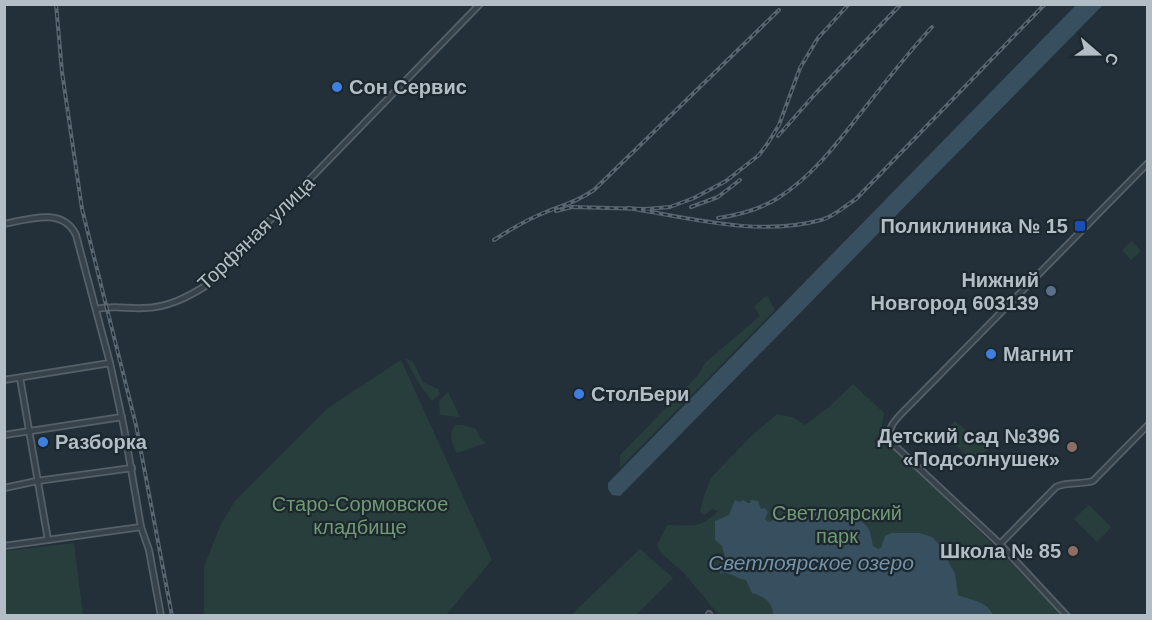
<svg xmlns="http://www.w3.org/2000/svg" width="1152" height="620" viewBox="0 0 1152 620" font-family="Helvetica,sans-serif">
	<style>
		.green { fill: #283e3c }
		.water { fill: #384f5f }
		.lines { fill: none; stroke-linecap: round; stroke-linejoin: round }
		.minor-casing { stroke: #556068; stroke-width: 8 }
		.minor { stroke: #37424a; stroke-width: 4.5 }
		.rail-casing { stroke: #596671; stroke-width: 4 }
		.rail { stroke: #1c272e; stroke-width: 1.5; stroke-dasharray: 4.5; stroke-linecap: butt }
		.shop-dot { fill: #3f7fe0; stroke: #1c272e; stroke-width: 2 }
		.transit-dot { fill: #1a4fb4; stroke: #1c272e; stroke-width: 2 }
		.service-dot { fill: #5c6f8a; stroke: #1c272e; stroke-width: 2 }
		.education-dot { fill: #8d6e63; stroke: #1c272e; stroke-width: 2 }
		.labels { text-anchor: middle; stroke-width: 4.5; stroke-linejoin: round; paint-order: stroke }
		.poi-label { font-size: 20px; font-weight: bold; fill: #b2bdc6; stroke: #1c272e; text-anchor: start }
		.street-label { font-size: 20px; fill: #b2bdc6; stroke: #1c272e }
		.park-label { font-size: 20px; fill: #719a74; stroke: #1c272e }
		.water-label { font-size: 21px; font-style: italic; fill: #7492a8; stroke: #1c272e }
	</style>
	<rect width="100%" height="100%" fill="#233039"/>
	<g class="green">
		<polygon points="1132,241 1141,251 1131,260 1122,250"/>
		<polygon points="767,295 775,310 620,468 620,455 699,374 705,363 760,316 754,307"/>
		<polygon points="405,358 413,362 423,382 438,389 440,394 432,401 418,382"/>
		<polygon points="401,360 492,560 446,615 204,615 204,567 220,526 235,501 328,408"/>
		<path d="M853,384l31,29 -4,23 127,122 56,57h-344l-35,-42 -23,-20 -4,-8 10,-20c25,0 32,5 51,-14l-6,-2 -8,6 -4,-3 4,-16 7,-18 39,-41 27,-23 15,3 13,8 24,-18z"/>
		<polygon points="448,392 460,417 440,415 439,401"/>
		<polygon points="955,421 988,449 976,463 943,435"/>
		<path d="M455,425h7l14,4 4,9 6,5 -29,10c-5,-11 -9,-17 -2,-28z"/>
		<polygon points="1089,505 1111,527 1097,542 1074,519"/>
		<polygon points="74,543 83,615 5,615 5,551"/>
		<polygon points="640,549 673,578 636,615 571,615"/>
	</g>
	<g class="water">
		<polygon points="1076,5 1103,5 620,496 612,495 608,489 608,483"/>
		<path d="M735,500l5,2 3,-2 5,3h2l1,-3 7,1 3,8 4,-1 3,4 -3,7 4,3 9,-4 4,1c8,-13 31,-12 45,-12l-1,4 3,2c9,-4 33,6 39,15 3,4 4,13 5,18l5,3 3,-1 4,-12 6,-3h28l13,4 14,14 3,12 6,10 3,22c14,6 28,5 35,20h-220c0,-13 -8,-18 -21,-22l-6,-13c-10,-1 -16,-9 -26,-7l-1,-3 6,-13 -3,-11 -7,-6v-19l14,-6z"/>
	</g>
	<g class="lines">
		<defs>
			<g id="minor">
				<path d="M4,224c25,-5 59,-17 72,11l34,128 14,65 17,99 8,23 12,66"/>
				<path d="M97,309c16,-4 31,0 47,-1 23,0 44,-11 63,-23l273,-281"/>
				<polyline points="20,378 48,540"/>
				<polyline points="4,380 110,363"/>
				<polyline points="4,435 122,417"/>
				<polyline points="4,488 37,481 132,468"/>
				<path d="M1000,544l56,-57c11,-6 25,-2 37,-6l55,-56"/>
				<polyline points="4,546 141,527"/>
				<polyline points="708,616 709,614 710,616"/>
				<path d="M1067,616l-67,-72 -107,-100c-8,-13 0,-22 10,-32l245,-249"/>
			</g>
		</defs>
		<use href="#minor" class="minor-casing"/>
		<use href="#minor" class="minor"/>
		<defs>
			<g id="rail">
				<polyline points="56,4 62,72 82,209 136,425 172,616"/>
				<polyline points="778,136 816,93 901,4"/>
				<polyline points="691,207 718,197 740,180"/>
				<path d="M628,208c62,10 131,29 193,12 12,-3 24,-14 35,-21l189,-195"/>
				<polyline points="556,211 572,207 646,209 670,207 694,198 726,181 759,155 768,143 779,125 800,68 818,38 849,4"/>
				<path d="M718,218c20,-3 43,-9 60,-20 36,-23 61,-57 86,-89 22,-28 44,-56 68,-82"/>
				<path d="M494,240c17,-11 34,-21 52,-28 20,-8 30,-10 48,-22l185,-180"/>
			</g>
		</defs>
		<use href="#rail" class="rail-casing"/>
		<use href="#rail" class="rail"/>
	</g>
	<g class="shop-dot">
		<circle cx="337" cy="87" r="6"/>
		<circle cx="991" cy="354" r="6"/>
		<circle cx="579" cy="394" r="6"/>
		<circle cx="43" cy="442" r="6"/>
	</g>
	<rect class="transit-dot" x="1074" y="220" width="12" height="12" rx="3"/>
	<circle class="service-dot" cx="1051" cy="291" r="6"/>
	<g class="education-dot">
		<circle cx="1072" cy="447" r="6"/>
		<circle cx="1073" cy="551" r="6"/>
	</g>
	<g class="labels">
		<g class="poi-label">
			<text x="349" y="94">Сон Сервис</text>
			<text x="1068" y="233" text-anchor="end">Поликлиника № 15</text>
			<text x="1039" y="287" text-anchor="end">Нижний<tspan x="1039" dy="23">Новгород 603139</tspan></text>
			<text x="1003" y="361">Магнит</text>
			<text x="591" y="401">СтолБери</text>
			<text x="1060" y="443" text-anchor="end">Детский сад №396<tspan x="1060" dy="23">«Подсолнушек»</tspan></text>
			<text x="55" y="449">Разборка</text>
			<text x="1061" y="558" text-anchor="end">Школа № 85</text>
		</g>
		<g class="street-label">
			<text transform="translate(256 233) rotate(-44)" y="7">Торфяная улица</text>
		</g>
		<g class="park-label">
			<text x="360" y="511">Старо-Сормовское<tspan x="360" dy="23">кладбище</tspan></text>
			<text x="837" y="520">Светлоярский<tspan x="837" dy="23">парк</tspan></text>
		</g>
		<g class="water-label">
			<text x="811" y="570">Светлоярское озеро</text>
		</g>
	</g>
	<rect width="1152" height="620" fill="none" stroke="#b2bdc6" stroke-width="12"/>
	<g transform="translate(1098 54) rotate(110)" stroke="#1c272e" stroke-width="4.5" paint-order="stroke">
	<path d="M0-4.5L10 22L0 15L-10 22Z" fill="#b2bdc6"/>
	<text y="-9" font-size="16" font-weight="bold" text-anchor="middle" fill="#b2bdc6">С</text>
	</g>
</svg>
